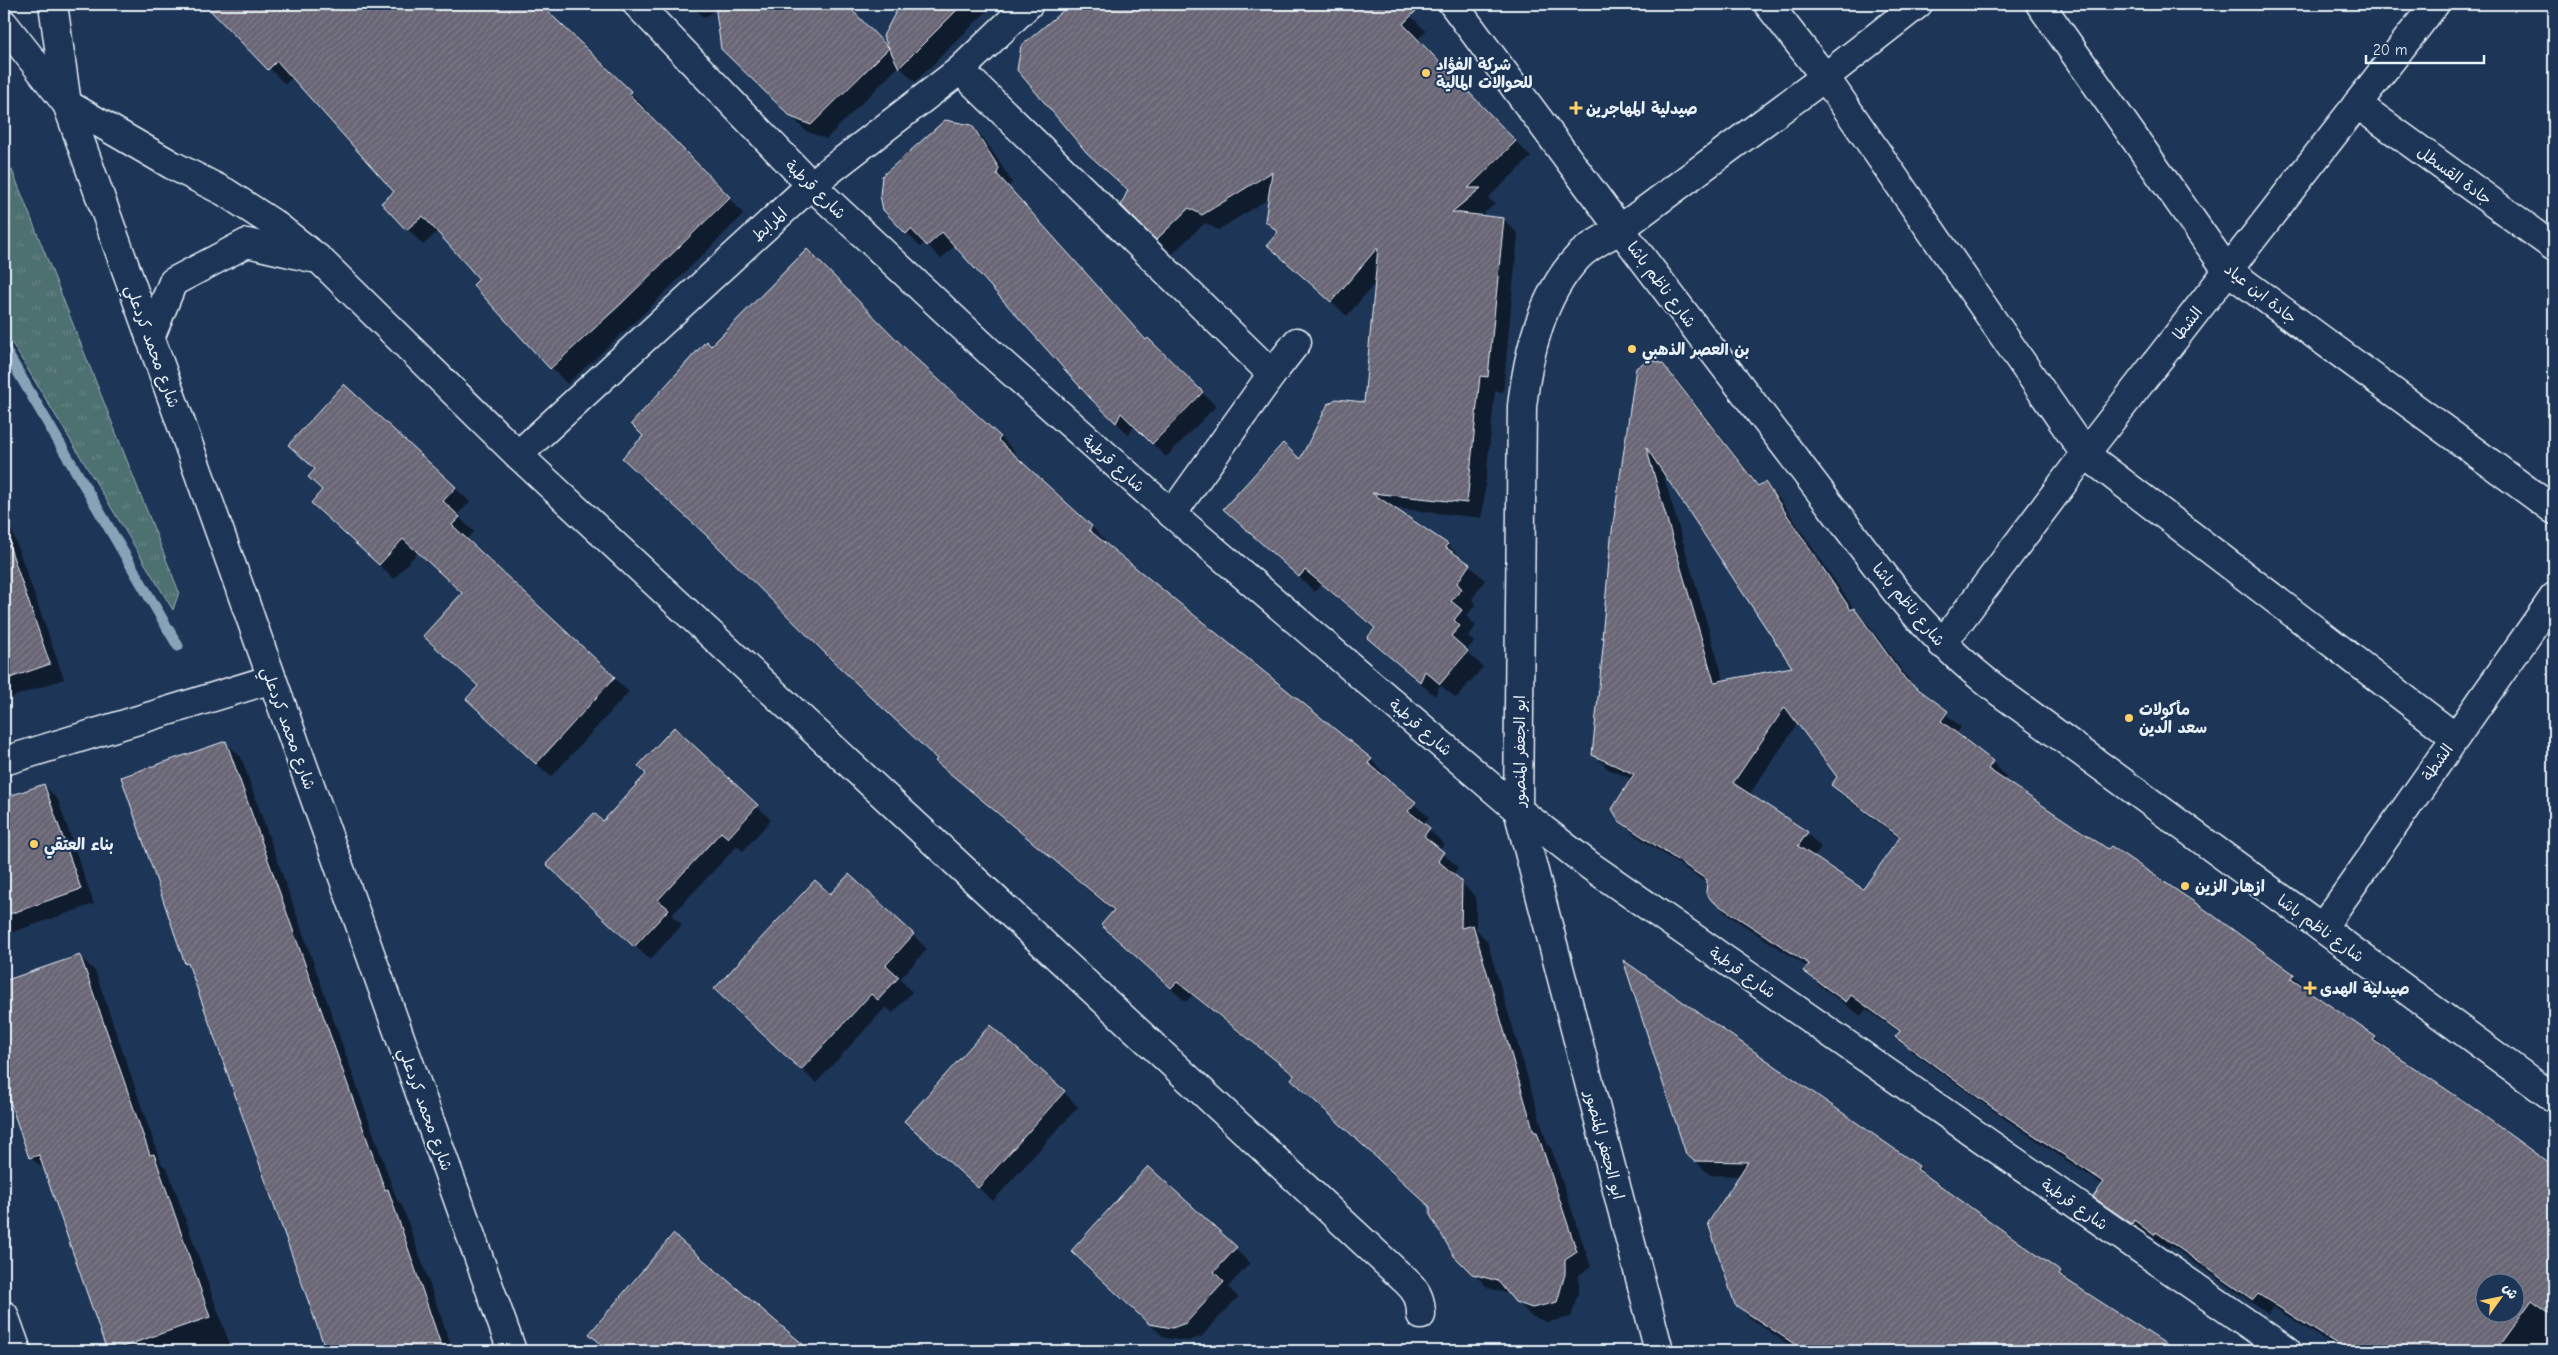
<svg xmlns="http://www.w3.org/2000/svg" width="2558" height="1355" viewBox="0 0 2558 1355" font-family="'Comic Neue','Playpen Sans Arabic',sans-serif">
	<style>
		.grass { fill: url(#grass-tufts); stroke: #9bb0b4 }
		.shadow { fill: #0007; fill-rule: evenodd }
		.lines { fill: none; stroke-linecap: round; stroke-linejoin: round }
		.stream { stroke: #86a3b7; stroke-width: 11 }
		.building { fill: url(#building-hatch); stroke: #e8f1f8; fill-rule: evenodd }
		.minor-casing { stroke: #e8f1f8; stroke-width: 31 }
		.secondary-casing { stroke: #e8f1f8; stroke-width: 31 }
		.primary-casing { stroke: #e8f1f8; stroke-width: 31 }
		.minor { stroke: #1d3557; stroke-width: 28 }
		.secondary { stroke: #1d3557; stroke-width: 28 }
		.primary { stroke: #1d3557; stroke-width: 28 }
		.poi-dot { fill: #ffd166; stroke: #1d3557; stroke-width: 2 }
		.labels { text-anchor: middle; stroke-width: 4; stroke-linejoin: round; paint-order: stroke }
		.poi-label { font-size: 16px; font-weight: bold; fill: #e8f1f8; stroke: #1d3557; text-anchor: start }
		.street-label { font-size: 16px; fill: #e8f1f8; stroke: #1d3557 }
	</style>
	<defs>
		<pattern id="grass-tufts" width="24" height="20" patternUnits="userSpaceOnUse" patternTransform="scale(1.25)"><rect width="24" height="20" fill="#4e6f70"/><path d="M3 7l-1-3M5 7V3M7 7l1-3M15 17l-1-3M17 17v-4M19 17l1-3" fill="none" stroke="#688485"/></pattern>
		<pattern id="building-hatch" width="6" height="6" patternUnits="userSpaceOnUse" patternTransform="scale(1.25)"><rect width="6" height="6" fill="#696575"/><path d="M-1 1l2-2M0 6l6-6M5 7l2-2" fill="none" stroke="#7e7c89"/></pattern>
	</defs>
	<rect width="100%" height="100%" fill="#1d3557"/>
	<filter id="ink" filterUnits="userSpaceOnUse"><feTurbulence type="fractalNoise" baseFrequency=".02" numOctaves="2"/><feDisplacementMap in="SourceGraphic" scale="10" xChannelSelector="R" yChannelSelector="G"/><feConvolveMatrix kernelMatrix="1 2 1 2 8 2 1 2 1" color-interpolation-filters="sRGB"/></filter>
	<g filter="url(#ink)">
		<polygon class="grass" points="12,170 179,592 173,610 4,330 4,175"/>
		<g class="shadow">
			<polygon points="206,4 538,4 646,108 644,111 744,214 637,320 567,384 475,285 481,280 438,231 423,245 383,203 395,192 293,77 285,84"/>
			<polygon points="690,4 844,4 892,52 885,36 901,4 994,4 915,82 899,66 826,139 806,131 723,48 717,8 704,18"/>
			<polygon points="1073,4 1398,4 1426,31 1417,40 1531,157 1488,198 1495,204 1480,217 1503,219 1518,234 1503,392 1495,391 1482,518 1392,508 1448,545 1485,580 1472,599 1476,605 1466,616 1476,626 1468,636 1474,642 1466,651 1483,667 1456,698 1440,685 1435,696 1369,638 1376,630 1321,584 1315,592 1225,509 1300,461 1365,403 1376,282 1347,316 1268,245 1279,233 1266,221 1270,198 1218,230 1205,223 1172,254 1123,205 1129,191 1104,168 1022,47"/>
			<polygon points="971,126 985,140 1012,182 1009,188 1147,341 1148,340 1216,406 1166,457 1134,426 1129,435 1091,397 955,245 941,259 925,242 920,247 907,233"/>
			<polygon points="4,130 9,144 4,146"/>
			<polygon points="711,347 911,356 1001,437 1015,452 1012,455 1092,527 1106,542 1104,544 1371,760 1385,774 1383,777 1429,817 1424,825 1444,844 1439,850 1458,867 1453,875 1476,897 1476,929 1487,941 1547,1143 1551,1148 1591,1267 1579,1275 1579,1289 1571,1317 1547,1322 1531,1316 1510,1294 1488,1288 1470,1270 1431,1207 1295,1077 1192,995 1186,1002 1117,939 1114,912 937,761 938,760 644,436"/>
			<path d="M1662,365l15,15 83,107 5,-4 14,15 77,114 12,12 47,64 46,39 -5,7 36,28 15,15 -3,4 289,194 15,14 -2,2 69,47 14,14 76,51 89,66v182h-212l-69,-44 -5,7 -97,-68 -2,2 -20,-14 -2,3 -38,-26 -14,-14 8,-12 -98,-66 -93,-67 -15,-15 3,-4 -34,-24 -5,7 -42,-31 -14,-14 3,-4 -80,-52 -16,-15 -4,-16 -73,-49 -15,-15 12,-41 -24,-10 -14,-15 12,-115zM1662,470l133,198 -71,13zM1798,723l41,54 -6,8 14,14 53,40 -37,52 -49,-33 7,-11 -14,-14 -58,-38zM2486,1282h30v30h-30z"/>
			<polygon points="455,488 470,502 457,515 474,532 466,540 629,692 551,777 482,714 463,594 418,552 394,579 327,517"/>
			<polygon points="4,513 7,517 64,679 4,700"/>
			<polygon points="226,743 241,757 397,1200 402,1205 453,1351 328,1351 271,1189 266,1185 191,968 186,963"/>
			<polygon points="44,785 58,800 94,904 4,935 4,799"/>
			<polygon points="757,806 771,820 743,851 737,846 672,915 682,925 650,960 563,878 603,823"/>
			<polygon points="830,896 913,935 927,949 900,979 912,992 893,1013 886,1007 816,1083 731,1004"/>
			<polygon points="80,956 95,971 161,1163 168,1170 232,1351 109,1351 46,1171 30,1157 4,1081 4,983"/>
			<polygon points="1626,964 1918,1167 1933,1182 2060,1273 2073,1285 2175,1351 1798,1351 1751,1319 1736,1304 1741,1176 1710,1175 1687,1153"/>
			<polygon points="1064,1092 1078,1107 993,1201 906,1121"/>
			<polygon points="1148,1168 1250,1263 1228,1287 1238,1297 1201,1337 1187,1341 1165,1338 1087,1266"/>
			<polygon points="674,1236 808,1351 609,1351 591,1334"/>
		</g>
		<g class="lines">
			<polyline class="stream" points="4,348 178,646"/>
		</g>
		<g class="building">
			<polygon points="204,4 540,4 632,92 629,94 730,197 621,304 550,369 473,285 479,279 423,216 406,230 381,203 394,192 277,61 268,70"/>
			<polygon points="715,4 846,4 889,48 811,125 791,117 721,49"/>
			<polygon points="900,4 963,4 899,68 883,36"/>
			<polygon points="1071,4 1423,4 1403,24 1516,141 1468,188 1481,188 1452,212 1504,218 1488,377 1480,376 1467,503 1372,493 1448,544 1445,547 1470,564 1457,583 1462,589 1451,601 1462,610 1454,620 1460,626 1451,636 1468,651 1440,684 1425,671 1420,682 1367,638 1375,628 1305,570 1299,577 1223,509 1283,443 1300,459 1328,404 1336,399 1364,402 1378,247 1331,302 1267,245 1278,232 1265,221 1272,172 1202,215 1189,208 1156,240 1121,205 1128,190 1087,153 1017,70 1021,46"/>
			<polygon points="945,120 972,125 999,168 997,174 1146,340 1148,338 1203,392 1152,444 1121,413 1116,423 1090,398 942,232 927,246 911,229 906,234 883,210 880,195 882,176"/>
			<polygon points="807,249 911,354 1001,437 998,440 1092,526 1089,530 1372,759 1368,763 1416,802 1408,811 1430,828 1424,836 1444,852 1438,861 1462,881 1461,928 1473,925 1534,1132 1537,1132 1577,1252 1565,1260 1565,1274 1557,1302 1532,1308 1515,1302 1498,1281 1472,1274 1454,1256 1430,1215 1430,1207 1291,1079 1294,1075 1177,982 1171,988 1101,925 1114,910 935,761 937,759 839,667 706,535 622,458 643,436 631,424 706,341 711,346"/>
			<path d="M1649,359l14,5 95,122 7,-4 86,128 3,-2 52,72 42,31 -7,10 52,40 -5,8 120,80 3,-3 92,62 91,66 -3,5 85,58 -3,3 92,62 89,65v149l-22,-16 -37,51h-147l-90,-57 -5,6 -97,-68 -2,3 -20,-15 -2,4 -39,-27 11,-15 -115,-77 -94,-68 5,-6 -49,-36 -5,7 -43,-31 6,-7 -97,-63 -6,-8 1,-13 -88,-59 -7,-12 22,-35 -42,-19 12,-117h-2l9,-100 25,-170zM1646,447l146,220 -78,15zM1785,707l52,70 -6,8 69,52 -37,52 -65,-43 10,-14 -75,-49zM2486,1282h30v30h-30z"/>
			<polygon points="344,384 456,487 443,501 460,517 452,525 615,677 536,764 466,699 478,686 423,636 462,593 403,539 379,565 311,503 322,490 308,477 315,469 288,445"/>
			<polygon points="9,545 50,664 4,680 4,546"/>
			<polygon points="674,727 758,805 728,838 721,832 658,900 669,909 634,947 546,864 594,813 603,821 646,774 638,766"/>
			<polygon points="226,741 385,1190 388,1189 443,1351 326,1351 188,963 185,964 121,777"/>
			<polygon points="44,784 81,889 4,916 4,798"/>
			<polygon points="849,874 914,934 886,965 899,977 878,1000 871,994 801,1070 714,989 815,880 830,894"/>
			<polygon points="80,955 150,1155 154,1154 210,1317 110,1351 107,1351 39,1155 29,1158 4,1084 4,981"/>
			<polygon points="1623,960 1919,1166 1917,1169 2061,1272 2059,1275 2177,1351 1805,1351 1735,1305 1708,1223 1748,1162 1694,1161 1686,1154"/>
			<polygon points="990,1025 1065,1091 978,1188 904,1121"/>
			<polygon points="1148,1166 1237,1247 1214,1272 1224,1282 1186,1323 1172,1328 1149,1324 1071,1251"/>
			<polygon points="673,1234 811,1351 610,1351 589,1334"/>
		</g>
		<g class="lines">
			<defs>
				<g id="minor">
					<polyline points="637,4 811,185 996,358 1172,514 1518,810 1589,865 2287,1351"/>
					<polyline points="1768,4 1825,77 2085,454 2455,737"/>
					<polyline points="2040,4 2227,270 2554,510"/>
					<polyline points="960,70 1272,374"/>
					<path d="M67,104l105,61 53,27 49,32 46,36 198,195 890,828c10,10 13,18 13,32"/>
					<polyline points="2357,104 2554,247"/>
					<polyline points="1620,229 1825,77 1918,4"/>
					<polyline points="150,338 173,282 247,243 312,258"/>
					<polyline points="518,455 811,185 960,70 1029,4"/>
					<polyline points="1172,514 1272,374 1297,342"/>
					<polyline points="1942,644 2085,454 2435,4"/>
					<polyline points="4,761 272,679"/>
					<polyline points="2322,928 2554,597"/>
					<polyline points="4,1315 17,1351"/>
				</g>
				<g id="secondary">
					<polyline points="53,4 67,104 512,1351"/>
					<polyline points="4,24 66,103"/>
					<path d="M1620,229c-13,9 -31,16 -42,28 -37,39 -50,98 -56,149l-4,404 141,541"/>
				</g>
				<path id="primary" d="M1453,4l167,225 275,361c32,40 66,73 106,103l553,405"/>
			</defs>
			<use href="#minor" class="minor-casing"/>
			<use href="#secondary" class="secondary-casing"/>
			<use href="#primary" class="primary-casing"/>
			<use href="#minor" class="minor"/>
			<use href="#secondary" class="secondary"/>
			<use href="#primary" class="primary"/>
		</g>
	</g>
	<g class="poi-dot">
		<circle cx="1426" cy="73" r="5"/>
		<path d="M1573.5 100.5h5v5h5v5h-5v5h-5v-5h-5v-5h5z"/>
		<circle cx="1632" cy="349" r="5"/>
		<circle cx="2129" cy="718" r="5"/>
		<circle cx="34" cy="844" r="5"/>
		<circle cx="2185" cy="886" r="5"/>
		<path d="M2307.5 980.5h5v5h5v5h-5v5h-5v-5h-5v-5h5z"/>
	</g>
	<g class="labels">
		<g class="poi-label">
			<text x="1436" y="70">شركة الفؤاد<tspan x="1436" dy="18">للحوالات المالية</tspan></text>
			<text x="1586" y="114">صيدلية المهاجرين</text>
			<text x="1642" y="355">بن العصر الذهبي</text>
			<text x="2139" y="715">مأكولات<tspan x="2139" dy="18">سعد الدين</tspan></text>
			<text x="44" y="850">بناء العتقي</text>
			<text x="2195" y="892">ازهار الزين</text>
			<text x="2320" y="994">صيدلية الهدى</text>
		</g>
		<g class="street-label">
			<text transform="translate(2455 175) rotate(36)" y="6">جادة القسطل</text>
			<text transform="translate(816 189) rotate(44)" y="6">شارع قرطبة</text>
			<text transform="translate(769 224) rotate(-43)" y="6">المرابط</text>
			<text transform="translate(1662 284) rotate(53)" y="6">شارع ناظم باشا</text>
			<text transform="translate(2261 293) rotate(38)" y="6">جادة ابن عياد</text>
			<text transform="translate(2187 323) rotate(-52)" y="6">الشطا</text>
			<text transform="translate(153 346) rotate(70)" y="6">شارع محمد كردعلي</text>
			<text transform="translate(1114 463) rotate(42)" y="6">شارع قرطبة</text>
			<text transform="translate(1909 604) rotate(50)" y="6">شارع ناظم باشا</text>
			<text transform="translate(1421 727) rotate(41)" y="6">شارع قرطبة</text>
			<text transform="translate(289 728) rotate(70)" y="6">شارع محمد كردعلي</text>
			<text transform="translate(1519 751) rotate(-90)" y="6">ابو الجعفر المنصور</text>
			<text transform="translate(2437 762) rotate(-55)" y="6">الشطة</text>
			<text transform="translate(2321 928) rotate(36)" y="6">شارع ناظم باشا</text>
			<text transform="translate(1743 972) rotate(35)" y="6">شارع قرطبة</text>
			<text transform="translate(426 1109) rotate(70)" y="6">شارع محمد كردعلي</text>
			<text transform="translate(1605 1145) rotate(75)" y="6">ابو الجعفر المنصور</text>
			<text transform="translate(2075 1204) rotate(35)" y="6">شارع قرطبة</text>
		</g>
	</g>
	<rect width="2558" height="1355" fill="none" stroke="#1d3557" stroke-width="20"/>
	<rect x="10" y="10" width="2538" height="1335" fill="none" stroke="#e8f1f8" stroke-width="2" filter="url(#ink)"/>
	<g transform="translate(2500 1298) rotate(57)"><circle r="24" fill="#1d3557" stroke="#6e8097"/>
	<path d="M0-4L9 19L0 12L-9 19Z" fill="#ffd166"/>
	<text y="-8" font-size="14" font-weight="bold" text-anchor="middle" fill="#e8f1f8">ش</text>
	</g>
	<path d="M2366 55v8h118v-8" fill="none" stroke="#e8f1f8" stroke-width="2.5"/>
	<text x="2373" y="55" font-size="15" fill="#e8f1f8" stroke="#1d3557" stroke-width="4" paint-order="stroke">20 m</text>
</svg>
